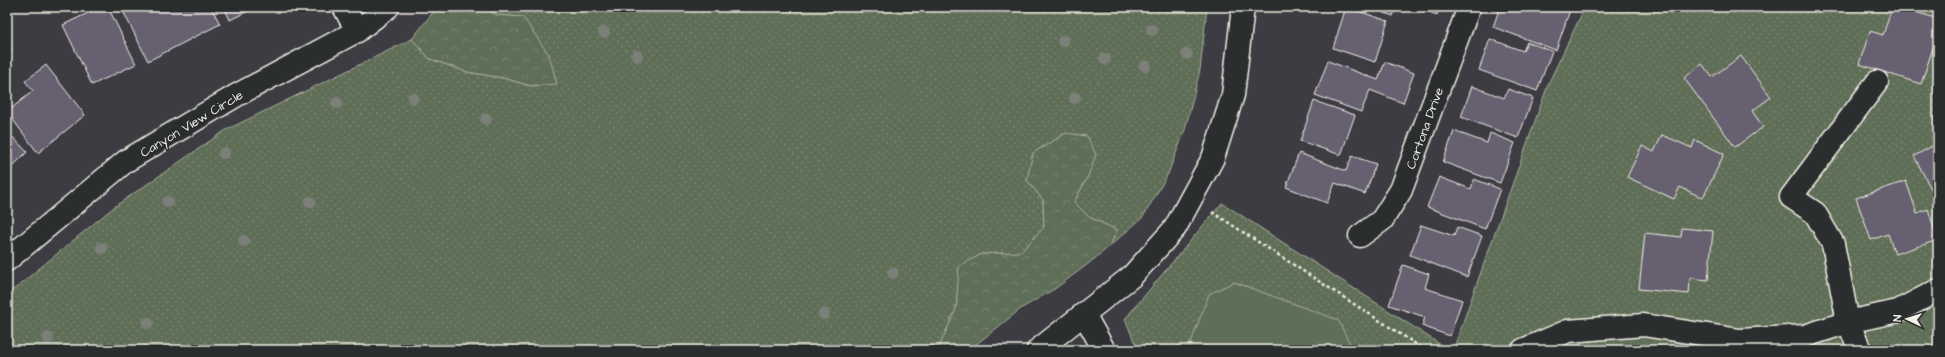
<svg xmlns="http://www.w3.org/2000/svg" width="1945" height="357" viewBox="0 0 1945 357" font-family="'Architects Daughter',sans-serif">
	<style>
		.grass { fill: url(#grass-dots); stroke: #aab0a0 }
		.forest { fill: url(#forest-crowns); stroke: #aab0a0 }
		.green { fill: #5f6e57; stroke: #aab0a0 }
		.building { fill: #666071; stroke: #f4f1e8 }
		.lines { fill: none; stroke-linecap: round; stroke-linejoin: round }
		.minor-casing { stroke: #f4f1e8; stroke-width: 25 }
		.path { stroke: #f4f1e8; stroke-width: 2.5; stroke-dasharray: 3 3; stroke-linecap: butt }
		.minor { stroke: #2a2d2e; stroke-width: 22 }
		.tree { fill: #7c7f7a }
		.labels { text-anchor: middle; stroke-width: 3; stroke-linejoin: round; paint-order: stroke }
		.street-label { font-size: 13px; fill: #f4f1e8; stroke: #2a2d2e }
	</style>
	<defs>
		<pattern id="grass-dots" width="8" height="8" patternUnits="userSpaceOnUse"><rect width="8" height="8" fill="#5f6e57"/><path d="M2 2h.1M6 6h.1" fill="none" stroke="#77836f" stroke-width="1.8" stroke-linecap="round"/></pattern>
		<pattern id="forest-crowns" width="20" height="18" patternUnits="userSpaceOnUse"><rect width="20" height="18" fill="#5f6e57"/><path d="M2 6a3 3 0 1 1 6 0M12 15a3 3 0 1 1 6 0" fill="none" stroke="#77836f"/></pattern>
	</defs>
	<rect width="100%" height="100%" fill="#3c3c42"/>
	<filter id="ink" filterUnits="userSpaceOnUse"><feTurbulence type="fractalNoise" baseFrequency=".025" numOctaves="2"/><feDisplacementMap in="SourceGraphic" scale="8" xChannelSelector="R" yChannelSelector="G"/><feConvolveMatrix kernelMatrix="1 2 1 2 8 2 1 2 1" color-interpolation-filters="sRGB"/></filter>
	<g filter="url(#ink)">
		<g class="grass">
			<polygon points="486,7 1207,7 1200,70 1185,130 1168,174 1143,217 1110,246 1117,230 1089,217 1074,202 1088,176 1066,133 1033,153 1027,180 1043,200 1044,227 1021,252 982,254 960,266 956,309 939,347 907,347 898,350 7,350 7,295 114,207 226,130 412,39 430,59 467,72 503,78 531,86 523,17 496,15"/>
			<polygon points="1585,7 1938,7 1938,350 1453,350 1549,82"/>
			<polygon points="1222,203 1449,350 1138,350 1125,319"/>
		</g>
		<g class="forest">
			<polygon points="437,7 486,7 496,15 523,17 549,55 557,84 531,86 503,78 467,72 430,59 412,39"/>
			<polygon points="1066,133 1087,136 1096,155 1088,176 1074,202 1089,217 1117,230 1110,246 1088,264 1056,288 1022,308 969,350 898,350 907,347 939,347 956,309 959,266 982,254 1021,252 1044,227 1043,200 1027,180 1033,153"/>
		</g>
		<polygon class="green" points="1234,282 1338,320 1350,344 1348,350 1188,350 1209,294"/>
		<g class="building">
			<polygon points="85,7 108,7 136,64 92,85 63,25 88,13"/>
			<polygon points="121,7 211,7 220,24 148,61"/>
			<polygon points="224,7 256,7 230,20"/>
			<polygon points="1346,7 1388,21 1375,62 1333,48"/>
			<polygon points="1369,7 1396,7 1393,16"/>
			<polygon points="1416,7 1440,7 1437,15"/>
			<polygon points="1500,7 1571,7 1556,50 1493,27"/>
			<polygon points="1892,7 1900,7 1938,19 1938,33 1921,84 1859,64 1870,31 1883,35"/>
			<polygon points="7,32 12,50 7,51"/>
			<polygon points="1490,39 1523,51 1527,42 1552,51 1537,91 1479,70"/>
			<polygon points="1741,56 1771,97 1752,111 1763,127 1735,147 1684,78 1702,64 1712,77"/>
			<polygon points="1328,61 1378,80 1385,62 1414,73 1403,103 1370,90 1361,112 1315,95"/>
			<polygon points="46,65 85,115 38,153 7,112 33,91 25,81"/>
			<polygon points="1472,86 1504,98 1508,89 1533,98 1518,138 1461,117"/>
			<polygon points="1314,101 1355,115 1341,155 1300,141"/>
			<polygon points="7,131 27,152 7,172"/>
			<polygon points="1454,131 1487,143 1490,133 1515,143 1500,183 1443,162"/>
			<polygon points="1662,135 1692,148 1695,140 1724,154 1703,198 1680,187 1674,199 1627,177 1642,146 1654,152"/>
			<polygon points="1938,143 1938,202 1914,156"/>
			<polygon points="1299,153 1346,171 1352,156 1376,164 1365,194 1335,183 1327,203 1286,187"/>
			<polygon points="1439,177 1471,189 1474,179 1500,189 1485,229 1427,207"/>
			<polygon points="1906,181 1917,213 1928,209 1938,240 1895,254 1888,234 1871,240 1856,198"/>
			<polygon points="1421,225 1454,236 1457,227 1482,236 1467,277 1410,255"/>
			<polygon points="1682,228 1713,231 1708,280 1690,278 1689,294 1639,289 1645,233 1681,237"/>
			<polygon points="1403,265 1429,274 1425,288 1462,300 1450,336 1422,326 1425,317 1389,305"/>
		</g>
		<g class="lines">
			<defs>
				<g id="minor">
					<polyline points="344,7 357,31"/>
					<polyline points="1360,236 1382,220 1401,190 1469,7"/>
					<polyline points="7,260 126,161 237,95 357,31 388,7"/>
					<polyline points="1084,314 1104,350"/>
					<polyline points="1038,350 1132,276 1175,228 1213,158 1233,95 1243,7"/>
					<polyline points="1523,350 1568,331 1643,325 1740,340 1805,336 1848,322 1898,311 1938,290"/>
					<polyline points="1860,350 1848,322 1833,244 1815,213 1791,197 1877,82"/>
				</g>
			</defs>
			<use href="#minor" class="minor-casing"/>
			<polyline class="path" points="1212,212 1425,350"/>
			<use href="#minor" class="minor"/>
		</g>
		<g class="tree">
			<circle cx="1152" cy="30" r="6"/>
			<circle cx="604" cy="32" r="6"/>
			<circle cx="1063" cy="41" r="6"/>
			<circle cx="1187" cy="54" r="6"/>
			<circle cx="637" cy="56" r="6"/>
			<circle cx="1105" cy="59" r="6"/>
			<circle cx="1145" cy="66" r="6"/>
			<circle cx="413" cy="98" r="6"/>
			<circle cx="1075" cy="98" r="6"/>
			<circle cx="337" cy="103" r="6"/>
			<circle cx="486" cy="119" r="6"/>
			<circle cx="224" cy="153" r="6"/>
			<circle cx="168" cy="202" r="6"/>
			<circle cx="310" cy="202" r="6"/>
			<circle cx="244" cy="241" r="6"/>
			<circle cx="102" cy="248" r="6"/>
			<circle cx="893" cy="273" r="6"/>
			<circle cx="824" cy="314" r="6"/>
			<circle cx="148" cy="323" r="6"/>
			<circle cx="48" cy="338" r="6"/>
		</g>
	</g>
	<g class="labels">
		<g class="street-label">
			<text transform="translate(191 123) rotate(-31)" y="5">Canyon View Circle</text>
			<text transform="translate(1424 128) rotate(-70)" y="5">Cortona Drive</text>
		</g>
	</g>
	<rect width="1945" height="357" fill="none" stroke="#2a2d2e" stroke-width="24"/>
	<rect x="12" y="12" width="1921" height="333" fill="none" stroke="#f4f1e8" stroke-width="1.5" filter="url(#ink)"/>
	<g transform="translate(1907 319) rotate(274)" stroke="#2a2d2e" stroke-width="3" paint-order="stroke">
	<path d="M0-3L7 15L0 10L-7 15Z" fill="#f4f1e8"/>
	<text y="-6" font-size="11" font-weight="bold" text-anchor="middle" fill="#f4f1e8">N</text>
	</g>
</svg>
